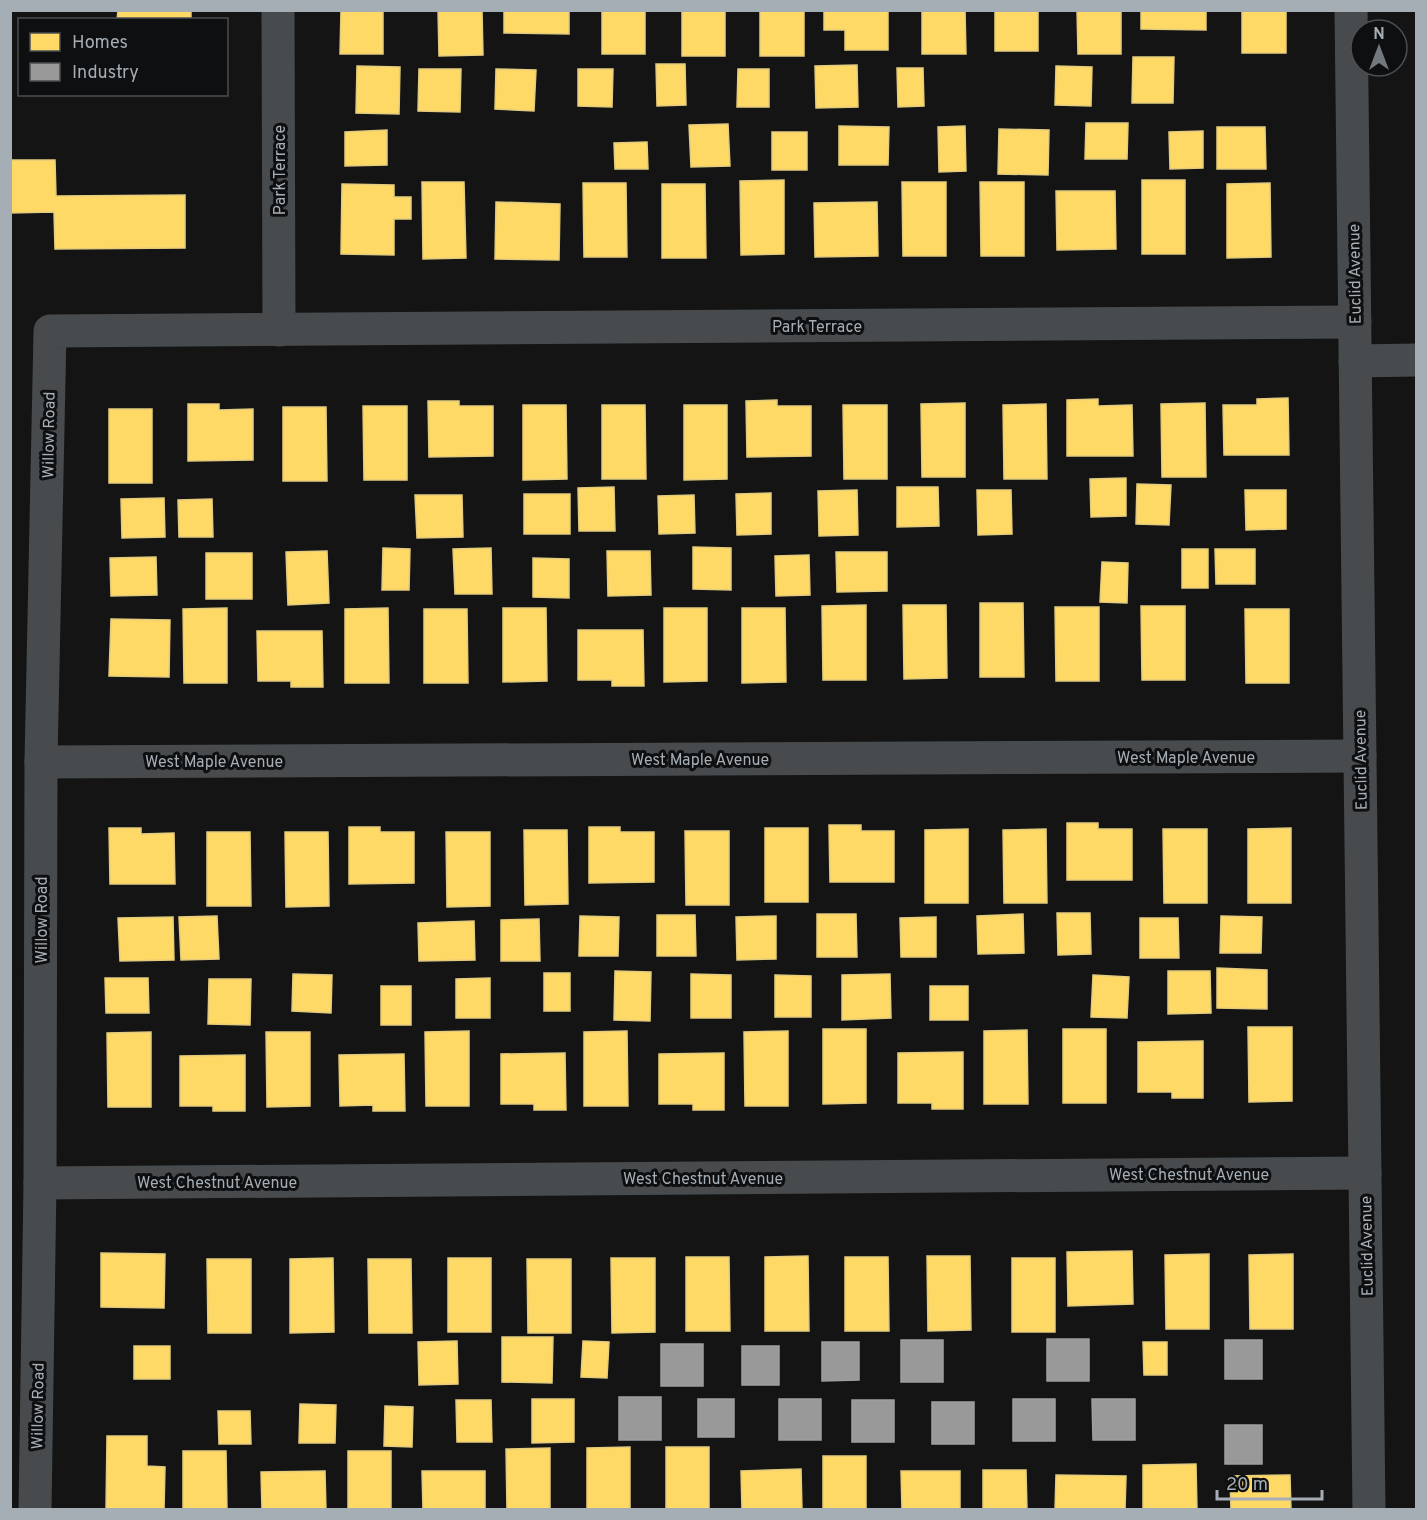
<svg xmlns="http://www.w3.org/2000/svg" width="1427" height="1520" viewBox="0 0 1427 1520" font-family="Overpass,sans-serif">
	<style>
		.homes { fill: #ffd966; stroke: #e4cc7e; stroke-width: 1.5 }
		.industry { fill: #999; stroke: #9d9fa1; stroke-width: 1.5 }
		.lines { fill: none; stroke-linecap: round; stroke-linejoin: round }
		.minor { stroke: #484b4d; stroke-width: 33 }
		.labels { text-anchor: middle; stroke-width: 6; stroke-linejoin: round; paint-order: stroke }
		.street-label { font-size: 16px; fill: #a5aeb5; stroke: #0e0f10 }
	</style>
	<rect width="100%" height="100%" fill="#141414"/>
	<g class="homes">
		<polygon points="118,10 191,10 191,20 117,20"/>
		<polygon points="341,10 383,10 383,54 340,54"/>
		<polygon points="438,10 482,10 483,55 439,56"/>
		<polygon points="504,10 569,10 569,34 504,33"/>
		<rect x="602" y="10" width="43" height="44"/>
		<rect x="682" y="10" width="43" height="46"/>
		<rect x="760" y="10" width="44" height="46"/>
		<polygon points="824,10 888,10 888,50 845,50 845,30 824,30"/>
		<polygon points="922,10 965,10 966,54 922,54"/>
		<rect x="995" y="10" width="43" height="41"/>
		<polygon points="1077,10 1121,10 1121,54 1078,54"/>
		<polygon points="1141,10 1206,10 1206,30 1141,29"/>
		<rect x="1242" y="10" width="44" height="43"/>
		<polygon points="1133,57 1174,57 1173,103 1132,103"/>
		<polygon points="656,64 685,64 686,105 657,106"/>
		<polygon points="857,65 858,107 816,108 815,66"/>
		<polygon points="357,66 400,67 399,114 356,113"/>
		<polygon points="1056,66 1092,67 1091,106 1055,105"/>
		<polygon points="897,68 923,68 924,106 898,107"/>
		<polygon points="419,69 461,69 460,112 418,111"/>
		<polygon points="496,69 536,70 534,111 495,109"/>
		<polygon points="578,69 613,69 612,107 578,106"/>
		<polygon points="738,69 769,69 769,107 737,107"/>
		<polygon points="1086,123 1128,123 1127,159 1085,159"/>
		<polygon points="728,124 730,166 691,167 689,125"/>
		<polygon points="839,126 889,127 888,165 839,165"/>
		<polygon points="965,126 966,171 939,172 938,127"/>
		<polygon points="1217,127 1265,127 1266,169 1217,169"/>
		<polygon points="999,129 1049,130 1048,175 998,174"/>
		<polygon points="387,130 387,165 345,166 345,132"/>
		<polygon points="1203,131 1203,168 1170,169 1169,132"/>
		<rect x="772" y="132" width="35" height="38"/>
		<polygon points="647,142 648,169 615,169 614,143"/>
		<polygon points="10,160 55,160 56,196 185,195 185,248 55,249 54,212 10,213"/>
		<polygon points="784,180 784,254 741,255 740,181"/>
		<rect x="1142" y="180" width="43" height="74"/>
		<polygon points="422,182 464,182 466,258 423,259"/>
		<polygon points="902,182 946,182 946,256 903,256"/>
		<polygon points="980,182 1024,182 1024,256 981,256"/>
		<polygon points="583,183 626,183 627,257 584,257"/>
		<polygon points="1270,183 1271,257 1227,258 1227,184"/>
		<polygon points="342,184 394,185 394,197 411,197 411,219 394,219 394,255 341,254"/>
		<polygon points="662,184 705,184 706,258 662,258"/>
		<polygon points="1056,191 1115,191 1116,249 1057,250"/>
		<polygon points="496,202 560,204 559,260 495,259"/>
		<polygon points="877,202 878,256 815,257 814,203"/>
		<polygon points="1288,398 1289,455 1224,455 1223,405 1257,405 1257,399"/>
		<polygon points="1098,399 1098,406 1132,405 1133,456 1067,456 1067,400"/>
		<polygon points="777,400 777,406 811,406 811,456 747,457 746,401"/>
		<polygon points="428,401 459,401 459,406 493,406 493,456 429,457"/>
		<polygon points="965,403 965,477 922,477 921,404"/>
		<polygon points="1205,403 1206,477 1162,477 1161,404"/>
		<polygon points="188,404 219,404 219,410 253,409 253,460 188,461"/>
		<polygon points="1046,404 1047,479 1004,479 1003,405"/>
		<polygon points="523,405 566,405 567,479 523,480"/>
		<polygon points="602,405 645,405 646,479 602,479"/>
		<polygon points="684,405 727,405 727,479 684,480"/>
		<polygon points="843,405 887,405 887,479 844,479"/>
		<polygon points="363,406 407,406 407,480 364,480"/>
		<polygon points="283,407 326,407 327,481 283,481"/>
		<rect x="109" y="409" width="43" height="74"/>
		<polygon points="1126,478 1126,516 1091,517 1090,479"/>
		<polygon points="1137,484 1171,485 1169,525 1136,524"/>
		<polygon points="614,487 615,531 579,531 578,488"/>
		<polygon points="897,487 938,487 939,526 897,527"/>
		<polygon points="857,490 858,535 819,536 818,491"/>
		<polygon points="977,490 1011,490 1012,534 978,535"/>
		<polygon points="1245,490 1286,490 1286,529 1246,530"/>
		<polygon points="771,493 771,534 737,535 736,494"/>
		<rect x="524" y="494" width="46" height="40"/>
		<polygon points="415,495 462,495 463,537 417,538"/>
		<polygon points="694,495 695,533 659,534 658,496"/>
		<polygon points="164,498 165,537 122,538 121,499"/>
		<polygon points="212,499 213,537 179,537 178,500"/>
		<polygon points="693,547 731,548 731,590 693,589"/>
		<polygon points="383,548 410,549 409,590 382,590"/>
		<polygon points="491,548 492,594 455,594 453,549"/>
		<rect x="1182" y="549" width="26" height="39"/>
		<polygon points="1215,549 1255,549 1255,584 1216,584"/>
		<polygon points="327,551 329,603 288,605 286,552"/>
		<polygon points="607,551 650,551 651,595 608,596"/>
		<polygon points="836,552 887,552 887,591 837,592"/>
		<rect x="206" y="553" width="46" height="46"/>
		<polygon points="809,555 810,595 776,596 775,556"/>
		<polygon points="156,557 157,595 111,596 110,558"/>
		<polygon points="533,558 569,559 569,598 533,597"/>
		<polygon points="1102,562 1128,563 1127,603 1100,602"/>
		<polygon points="980,603 1023,603 1024,677 980,677"/>
		<polygon points="866,605 866,680 823,680 822,606"/>
		<polygon points="903,605 946,605 947,678 904,679"/>
		<polygon points="1141,606 1185,606 1185,680 1142,680"/>
		<polygon points="1055,607 1099,607 1099,681 1056,681"/>
		<polygon points="227,608 227,683 184,683 183,609"/>
		<polygon points="388,608 389,683 345,683 345,609"/>
		<polygon points="503,608 546,608 547,681 503,682"/>
		<polygon points="664,608 707,608 707,681 664,682"/>
		<polygon points="742,608 785,608 786,682 742,683"/>
		<polygon points="424,609 467,609 468,683 424,683"/>
		<polygon points="1245,609 1289,609 1289,683 1246,683"/>
		<polygon points="111,619 170,620 169,677 109,676"/>
		<polygon points="578,630 643,630 644,686 612,686 612,680 578,680"/>
		<polygon points="257,631 322,631 323,687 291,687 291,681 258,681"/>
		<polygon points="1067,823 1098,823 1098,829 1132,829 1132,880 1067,880"/>
		<polygon points="829,825 861,825 861,831 894,831 894,882 830,882"/>
		<polygon points="349,827 380,827 380,832 414,832 414,883 349,884"/>
		<polygon points="589,827 620,827 620,832 654,832 654,882 589,883"/>
		<polygon points="109,828 141,828 141,834 174,833 175,884 110,884"/>
		<rect x="765" y="828" width="43" height="74"/>
		<polygon points="1291,828 1291,903 1248,903 1248,829"/>
		<polygon points="968,829 968,903 925,903 925,830"/>
		<polygon points="1046,829 1047,903 1004,903 1003,830"/>
		<polygon points="1163,829 1207,829 1207,903 1164,903"/>
		<polygon points="524,830 567,830 568,904 525,905"/>
		<polygon points="685,831 729,831 729,905 686,905"/>
		<polygon points="207,832 250,832 251,906 207,906"/>
		<polygon points="285,832 328,832 329,906 286,907"/>
		<polygon points="446,832 490,832 490,906 447,907"/>
		<polygon points="1057,913 1090,913 1091,954 1058,955"/>
		<polygon points="817,914 856,914 857,957 817,957"/>
		<polygon points="1023,914 1024,953 978,954 977,916"/>
		<polygon points="657,915 695,915 696,956 657,956"/>
		<polygon points="217,916 219,959 181,960 179,917"/>
		<polygon points="580,916 619,917 618,956 579,956"/>
		<polygon points="776,916 776,959 737,960 736,917"/>
		<polygon points="1221,916 1262,917 1261,953 1220,953"/>
		<polygon points="173,917 174,960 120,961 118,918"/>
		<polygon points="936,917 936,957 901,957 900,918"/>
		<polygon points="1140,918 1178,918 1179,958 1140,958"/>
		<polygon points="539,919 540,961 501,961 501,920"/>
		<polygon points="474,921 475,960 419,961 418,923"/>
		<polygon points="1217,968 1267,970 1267,1009 1217,1008"/>
		<polygon points="615,971 651,972 650,1021 614,1020"/>
		<polygon points="1168,971 1210,971 1211,1013 1168,1014"/>
		<rect x="544" y="973" width="26" height="38"/>
		<polygon points="293,974 332,975 331,1013 292,1011"/>
		<polygon points="691,974 731,975 731,1018 691,1018"/>
		<polygon points="890,974 891,1018 842,1020 842,975"/>
		<polygon points="775,975 811,976 811,1017 775,1017"/>
		<polygon points="1093,975 1129,977 1127,1018 1091,1017"/>
		<polygon points="105,978 148,978 149,1013 106,1013"/>
		<polygon points="490,978 490,1018 456,1018 456,979"/>
		<polygon points="209,979 251,979 250,1025 208,1024"/>
		<rect x="381" y="986" width="30" height="39"/>
		<rect x="930" y="986" width="38" height="34"/>
		<polygon points="1248,1027 1292,1027 1292,1101 1249,1102"/>
		<polygon points="823,1029 866,1029 866,1103 823,1104"/>
		<rect x="1063" y="1029" width="43" height="74"/>
		<polygon points="1027,1030 1028,1104 984,1104 984,1031"/>
		<polygon points="469,1031 469,1106 426,1106 425,1032"/>
		<polygon points="627,1031 628,1106 584,1106 584,1032"/>
		<polygon points="788,1031 788,1106 745,1106 744,1032"/>
		<polygon points="151,1032 151,1107 108,1107 107,1033"/>
		<polygon points="266,1032 310,1032 310,1106 267,1107"/>
		<polygon points="1203,1041 1203,1098 1172,1098 1172,1092 1138,1092 1138,1042"/>
		<polygon points="963,1052 963,1109 932,1109 932,1103 898,1103 898,1053"/>
		<polygon points="565,1053 566,1110 534,1110 534,1104 501,1104 501,1054"/>
		<polygon points="724,1053 724,1110 693,1110 693,1104 659,1104 659,1054"/>
		<polygon points="404,1054 405,1111 373,1111 373,1105 340,1106 339,1055"/>
		<polygon points="245,1055 245,1111 213,1111 213,1106 180,1106 180,1056"/>
		<polygon points="1132,1251 1133,1304 1068,1306 1067,1252"/>
		<polygon points="101,1253 165,1254 164,1308 101,1307"/>
		<polygon points="1209,1254 1209,1329 1166,1329 1165,1255"/>
		<polygon points="1293,1254 1293,1329 1250,1329 1249,1255"/>
		<polygon points="808,1256 809,1331 765,1331 765,1257"/>
		<polygon points="927,1256 970,1256 971,1330 928,1331"/>
		<polygon points="686,1257 729,1257 730,1331 686,1331"/>
		<polygon points="845,1257 888,1257 889,1331 845,1331"/>
		<polygon points="333,1258 334,1332 290,1333 290,1259"/>
		<rect x="448" y="1258" width="43" height="74"/>
		<polygon points="611,1258 655,1258 655,1332 612,1333"/>
		<rect x="1012" y="1258" width="43" height="74"/>
		<polygon points="207,1259 251,1259 251,1333 208,1333"/>
		<polygon points="368,1259 411,1259 412,1333 369,1333"/>
		<polygon points="527,1259 571,1259 571,1333 528,1333"/>
		<polygon points="502,1337 553,1337 552,1383 502,1382"/>
		<polygon points="457,1341 458,1384 419,1385 418,1342"/>
		<polygon points="583,1341 609,1342 607,1378 581,1377"/>
		<polygon points="1143,1342 1167,1342 1167,1375 1144,1375"/>
		<rect x="134" y="1346" width="36" height="33"/>
		<polygon points="532,1399 574,1399 574,1442 532,1443"/>
		<polygon points="456,1400 491,1400 492,1442 457,1442"/>
		<polygon points="300,1404 336,1405 335,1443 299,1443"/>
		<polygon points="385,1406 413,1407 412,1447 384,1446"/>
		<polygon points="218,1411 250,1411 251,1444 219,1444"/>
		<polygon points="107,1436 147,1436 147,1466 165,1467 164,1510 106,1510"/>
		<polygon points="630,1447 630,1510 587,1510 587,1448"/>
		<rect x="666" y="1447" width="43" height="63"/>
		<polygon points="550,1448 550,1510 507,1510 506,1449"/>
		<polygon points="183,1451 226,1451 227,1510 183,1510"/>
		<rect x="348" y="1451" width="43" height="59"/>
		<rect x="823" y="1456" width="43" height="54"/>
		<polygon points="1196,1464 1197,1510 1143,1510 1143,1465"/>
		<polygon points="801,1469 802,1510 742,1510 741,1471"/>
		<polygon points="983,1470 1026,1470 1027,1510 983,1510"/>
		<polygon points="325,1471 326,1510 262,1510 261,1472"/>
		<polygon points="422,1471 485,1471 485,1510 423,1510"/>
		<polygon points="901,1471 960,1471 960,1510 902,1510"/>
		<polygon points="1056,1475 1126,1476 1125,1510 1055,1510"/>
		<polygon points="1290,1475 1291,1510 1231,1510 1230,1476"/>
	</g>
	<g class="industry">
		<rect x="1047" y="1339" width="42" height="42"/>
		<rect x="901" y="1340" width="42" height="42"/>
		<rect x="1225" y="1340" width="37" height="39"/>
		<polygon points="822,1342 859,1342 859,1380 822,1381"/>
		<rect x="661" y="1344" width="42" height="42"/>
		<rect x="742" y="1346" width="37" height="39"/>
		<rect x="619" y="1397" width="42" height="43"/>
		<rect x="698" y="1399" width="36" height="38"/>
		<rect x="779" y="1399" width="42" height="41"/>
		<rect x="1013" y="1399" width="42" height="42"/>
		<polygon points="1092,1399 1135,1399 1135,1440 1093,1440"/>
		<rect x="852" y="1400" width="42" height="42"/>
		<rect x="932" y="1402" width="42" height="42"/>
		<rect x="1225" y="1425" width="37" height="39"/>
	</g>
	<g class="lines">
		<g class="minor">
			<polyline points="278,10 279,330"/>
			<polyline points="1351,10 1369,1510"/>
			<polyline points="1355,361 1416,360"/>
			<polyline points="41,762 1360,756"/>
			<polyline points="40,1183 1365,1173"/>
			<polyline points="35,1510 40,1183 41,762 50,331 1355,322"/>
		</g>
	</g>
	<g class="labels">
		<g class="street-label">
			<text transform="translate(279 170) rotate(-90)" y="6">Park Terrace</text>
			<text transform="translate(1354 274) rotate(-91)" y="6">Euclid Avenue</text>
			<text x="817" y="332">Park Terrace</text>
			<text transform="translate(48 435) rotate(-89)" y="6">Willow Road</text>
			<text x="1186" y="763">West Maple Avenue</text>
			<text x="700" y="765">West Maple Avenue</text>
			<text transform="translate(1360 760) rotate(-91)" y="6">Euclid Avenue</text>
			<text x="214" y="767">West Maple Avenue</text>
			<text transform="translate(41 920) rotate(-90)" y="6">Willow Road</text>
			<text x="1189" y="1180">West Chestnut Avenue</text>
			<text x="703" y="1184">West Chestnut Avenue</text>
			<text x="217" y="1188">West Chestnut Avenue</text>
			<text transform="translate(1366 1246) rotate(-91)" y="6">Euclid Avenue</text>
			<text transform="translate(37 1406) rotate(-89)" y="6">Willow Road</text>
		</g>
	</g>
	<rect width="1427" height="1520" fill="none" stroke="#a5aeb5" stroke-width="24"/>
	<rect x="18" y="18" width="210" height="78" fill="#0e0f10" stroke="#4a4f52" stroke-width="1.5"/>
	<rect x="30" y="33" width="30" height="18" fill="#ffd966" stroke="#4a4f52" stroke-width="1.5"/>
	<text x="72" y="48" font-size="18" fill="#a5aeb5">Homes</text>
	<rect x="30" y="63" width="30" height="18" fill="#999999" stroke="#4a4f52" stroke-width="1.5"/>
	<text x="72" y="78" font-size="18" fill="#a5aeb5">Industry</text>
	<g transform="translate(1379 48)"><circle r="28" fill="#0e0f10" stroke="#4a4f52" stroke-width="1.5"/>
	<path d="M0-4.5L10 22L0 15L-10 22Z" fill="#72787d"/>
	<text y="-9" font-size="16" font-weight="bold" text-anchor="middle" fill="#a5aeb5">N</text>
	</g>
	<path d="M1217 1490v9h105v-9" fill="none" stroke="#a5aeb5" stroke-width="3"/>
	<text x="1226" y="1490" font-size="18" fill="#a5aeb5" stroke="#0e0f10" stroke-width="4.5" paint-order="stroke">20 m</text>
</svg>
